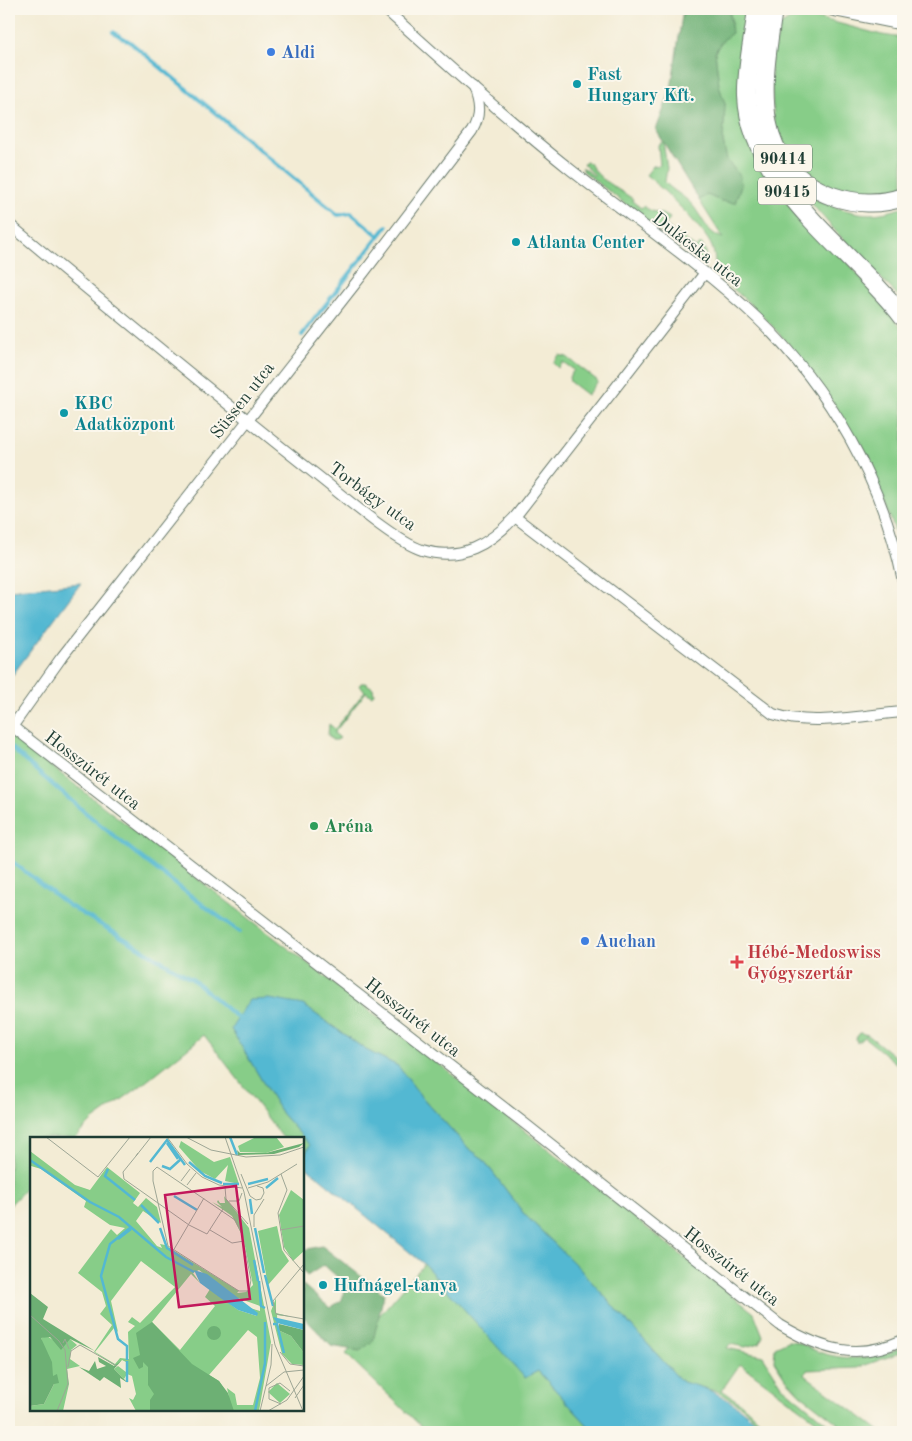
<svg xmlns="http://www.w3.org/2000/svg" width="912" height="1441" viewBox="0 0 912 1441" font-family="'Old Standard TT',serif">
	<style>
		.green { fill: #87cd88; stroke: #53855e }
		.forest { fill: #6db074; stroke: #467654 }
		.water { fill: #53b8d2; stroke: #397a83 }
		.lines { fill: none; stroke-linecap: round; stroke-linejoin: round }
		.stream { stroke: #53b8d2; stroke-width: 4 }
		.minor-casing { stroke: #697a6c; stroke-width: 12 }
		.tertiary-casing { stroke: #697a6c; stroke-width: 16 }
		.trunk-casing { stroke: #697a6c; stroke-width: 20 }
		.minor { stroke: #fff; stroke-width: 10 }
		.tertiary { stroke: #fff; stroke-width: 14 }
		.trunk { stroke: #fff; stroke-width: 18 }
		.shop-dot { fill: #3f7fe0; stroke: #fbf7ec; stroke-width: 2 }
		.culture-dot { fill: #0f9aa8; stroke: #fbf7ec; stroke-width: 2 }
		.leisure-dot { fill: #2e9e5b; stroke: #fbf7ec; stroke-width: 2 }
		.health-dot { fill: #e0444e; stroke: #fbf7ec; stroke-width: 2 }
		.labels { text-anchor: middle; stroke-width: 4; stroke-linejoin: round; paint-order: stroke }
		.shield { fill: #fbf7ec; stroke: #61756b; stroke-width: 1 }
		.shield-label { font-size: 16px; font-weight: bold; fill: #1f3d34 }
		.shop-label { font-size: 18px; font-weight: bold; fill: #366cbe; stroke: #fbf7ec; text-anchor: start }
		.culture-label { font-size: 18px; font-weight: bold; fill: #0d838f; stroke: #fbf7ec; text-anchor: start }
		.street-label { font-size: 18px; fill: #1f3d34; stroke: #fbf7ec }
		.leisure-label { font-size: 18px; font-weight: bold; fill: #27864d; stroke: #fbf7ec; text-anchor: start }
		.health-label { font-size: 18px; font-weight: bold; fill: #be3a42; stroke: #fbf7ec; text-anchor: start }
		.inset-river { fill: none; stroke: #53b8d2; stroke-width: 2.5 }
		.inset-road { fill: none; stroke: #9ea695; stroke-width: 1 }
		.view { fill: #c2185b; fill-opacity: 0.15; stroke: #c2185b; stroke-width: 2.5 }
		.inset-edge { fill: none; stroke: #1f3d34; stroke-width: 2.5 }
	</style>
	<rect width="100%" height="100%" fill="#fbf7ec"/>
	<filter id="ink" filterUnits="userSpaceOnUse"><feTurbulence type="fractalNoise" baseFrequency=".02" numOctaves="2"/><feDisplacementMap in="SourceGraphic" scale="10" xChannelSelector="R" yChannelSelector="G"/><feConvolveMatrix kernelMatrix="1 2 1 2 8 2 1 2 1" color-interpolation-filters="sRGB"/></filter>
	<filter id="wash" filterUnits="userSpaceOnUse"><feTurbulence type="fractalNoise" baseFrequency=".0096" numOctaves="4" result="noise"/><feDisplacementMap in="SourceGraphic" scale="20" xChannelSelector="R" yChannelSelector="G"/><feGaussianBlur stdDeviation="1.12" result="paint"/><feColorMatrix in="noise" values="0 0 0 0 0 0 0 0 0 0 0 0 0 0 0 0 0 1.4 0 .05"/><feComposite in="paint" operator="in"/></filter>
	<g filter="url(#wash)">
		<rect width="100%" height="100%" fill="#f3ecd5"/>
		<g class="green">
			<path d="M729,9h11l6,12 3,119 154,190v228c-31,-112 -94,-208 -184,-281 -5,-10 -3,-20 -7,-30 -6,-17 -51,-60 -66,-72l7,-9 7,-1 -2,-20 5,-4 4,27 -2,14c7,8 14,11 21,17 15,11 18,34 37,39l-24,-38 8,-5 14,6 14,2 6,-18 -1,-9 -13,-16 -4,-18 2,-38 -6,-18 -4,-34 17,-29z"/>
			<path d="M800,13l82,22 21,3v152c-42,15 -93,-3 -117,-41 -3,-5 -8,-11 -10,-17 -3,-8 -5,-59 -5,-69 2,-12 7,-25 9,-37z"/>
			<path d="M586,162l4,1c8,17 27,25 43,36l-1,2 9,7 2,-2c9,7 18,6 27,12l-5,7 31,23 5,-5 5,9v9l-7,1 -116,-91 -1,-4 12,9 1,-1 -12,-11z"/>
			<path d="M807,195c36,15 58,27 96,12v94l-65,-67 -28,-32z"/>
			<polygon points="559,355 567,357 598,381 587,395 570,382 569,377 574,370 563,362 558,368 553,363"/>
			<polygon points="361,683 365,683 373,688 374,694 372,696 366,692 334,733 340,738 337,740 332,740 328,735 329,724 335,729 365,691 359,686"/>
			<polygon points="9,734 504,1114 754,1313 763,1336 760,1343 745,1347 730,1344 727,1348 763,1356 782,1386 838,1432 832,1432 740,1364 722,1390 743,1405 772,1432 768,1432 741,1406 719,1392 682,1382 578,1267 524,1214 482,1158 468,1148 420,1095 398,1066 366,1050 303,1005 231,1029 282,1114 310,1145 303,1158 302,1138 283,1138 204,1035 138,1088 93,1120 75,1138 31,1138 31,1183 9,1206"/>
			<polygon points="860,1033 868,1035 903,1063 903,1069 864,1037 857,1043 856,1038"/>
			<polygon points="424,1264 525,1377 538,1371 594,1432 427,1432 346,1354"/>
			<path d="M788,1341c10,0 17,5 26,9 29,12 61,10 89,-3l-1,5 -45,16 -50,2 -2,5 76,57h-32l-49,-38 -15,-16 -11,-17 1,-14z"/>
		</g>
		<g class="forest">
			<polygon points="683,9 729,9 732,33 722,41 715,52 719,86 725,104 723,142 727,160 740,176 741,185 735,203 721,201 707,195 699,200 656,130 671,89"/>
			<polygon points="322,1246 384,1294 373,1341 360,1351 331,1346 303,1316 303,1285 330,1308 342,1300 345,1284 324,1265 307,1276 303,1270 303,1250"/>
		</g>
		<g class="water">
			<polygon points="81,583 11,677 9,677 9,590"/>
			<path d="M270,999l33,6 63,45 32,16 22,29 48,53 14,10 42,56 54,53 104,115c38,8 57,24 85,50h-173l-56,-61 -13,7 -101,-114 -121,-100v-6l7,-13 -28,-31 -51,-85 18,-29z"/>
		</g>
		<g class="lines">
			<g class="stream">
				<polyline points="113,32 130,42 338,215 351,213 379,236"/>
				<polyline points="302,335 387,226"/>
				<path d="M9,746c73,67 151,128 231,186"/>
				<polyline points="9,859 68,905 192,979 240,1020"/>
			</g>
		</g>
	</g>
	<g filter="url(#ink)">
		<g class="lines">
			<defs>
				<g id="minor">
					<path d="M385,9c61,55 122,110 186,161 62,49 129,94 186,148 73,70 126,164 146,263"/>
					<path d="M9,224c101,84 202,168 305,249 26,20 80,68 108,77 39,12 68,-6 93,-33l189,-243"/>
					<path d="M515,517l258,197c40,13 88,1 130,-2"/>
					<path d="M9,724l515,399 256,202c42,25 77,36 123,15"/>
					<path d="M12,727l49,-69 298,-379 113,-148c9,-16 7,-27 1,-44"/>
				</g>
				<polyline id="tertiary" points="834,9 903,23"/>
				<g id="trunk">
					<path d="M757,9c-3,28 -11,58 -10,87 3,89 106,155 156,221"/>
					<path d="M773,9c-10,71 -27,155 59,187 23,8 49,9 71,1"/>
				</g>
			</defs>
			<use href="#minor" class="minor-casing"/>
			<use href="#tertiary" class="tertiary-casing"/>
			<use href="#trunk" class="trunk-casing"/>
			<use href="#minor" class="minor"/>
			<use href="#tertiary" class="tertiary"/>
			<use href="#trunk" class="trunk"/>
		</g>
	</g>
	<g class="shop-dot">
		<circle cx="271" cy="52" r="5"/>
		<circle cx="585" cy="941" r="5"/>
	</g>
	<g class="culture-dot">
		<circle cx="577" cy="84" r="5"/>
		<circle cx="516" cy="242" r="5"/>
		<circle cx="64" cy="413" r="5"/>
		<circle cx="323" cy="1285" r="5"/>
	</g>
	<circle class="leisure-dot" cx="314" cy="826" r="5"/>
	<path class="health-dot" d="M734.5 954.5h5v5h5v5h-5v5h-5v-5h-5v-5h5z"/>
	<g class="labels">
		<g class="shield">
			<rect x="754" y="144.5" width="58" height="27" rx="4"/>
			<rect x="758" y="177.5" width="58" height="27" rx="4"/>
		</g>
		<g class="shield-label">
			<text x="783" y="164">90414</text>
			<text x="787" y="197">90415</text>
		</g>
		<g class="shop-label">
			<text x="281" y="58">Aldi</text>
			<text x="595" y="947">Auchan</text>
		</g>
		<g class="culture-label">
			<text x="587" y="80">Fast<tspan x="587" dy="21">Hungary Kft.</tspan></text>
			<text x="526" y="248">Atlanta Center</text>
			<text x="74" y="409">KBC<tspan x="74" dy="21">Adatközpont</tspan></text>
			<text x="333" y="1291">Hufnágel-tanya</text>
		</g>
		<g class="street-label">
			<text transform="translate(698 249) rotate(38)" y="6">Dulácska utca</text>
			<text transform="translate(242 400) rotate(-52)" y="6">Süssen utca</text>
			<text transform="translate(373 496) rotate(36)" y="6">Torbágy utca</text>
			<text transform="translate(93 770) rotate(38)" y="6">Hosszúrét utca</text>
			<text transform="translate(413 1017) rotate(38)" y="6">Hosszúrét utca</text>
			<text transform="translate(732 1266) rotate(38)" y="6">Hosszúrét utca</text>
		</g>
		<g class="leisure-label">
			<text x="324" y="832">Aréna</text>
		</g>
		<g class="health-label">
			<text x="747" y="958">Hébé-Medoswiss<tspan x="747" dy="21">Gyógyszertár</tspan></text>
		</g>
	</g>
	<g transform="translate(30 1137)">
		<rect width="274" height="274" fill="#f3ecd5"/>
		<path d="M226,0h20l8,10 -18,6 -26,-1 -2,-6zM151,4l33,21 16,-5 9,27 -14,-3 3,-16 -13,14 -15,-8 -21,-24zM0,14l45,34 15,5 17,-23 33,26 -7,10 5,4 8,-9 11,9 4,16 -18,-12 -7,10 21,25 5,2 -2,-4 5,1 74,46 -2,2 9,-1 7,-7 -10,-48 -11,-21 -20,-14 10,5 -5,-5 1,-2 2,3h5l-2,-15 1,8 25,32 22,114 -12,69h-123l-7,-13 4,2 3,-6 -4,-18 -5,-2 -3,5 -10,-10 4,-3 8,6 2,-9 -6,-3 -7,6 -21,-14 18,-27 -12,-11 6,-8 -4,-14 -24,-19 33,-44 6,6 8,-7 -15,-3 -26,-18 2,-6 -45,-32 -10,-3zM111,124l34,26 -35,36 -8,-6 -4,5 7,4 -7,6 1,27 -9,-1 -5,6 -20,-12 19,-24 4,4 -7,-31zM169,133l33,26 28,10v5l-10,-3 7,8 -19,-6 -28,-21 -5,8 10,9 -35,44 -28,-28 39,-48 9,9 -7,-10zM218,193l9,7 3,41 -7,27h-16l-2,-11 -8,-6 2,9 -10,-16 -10,-6zM261,53l13,10v51l-11,10 -9,-14 -5,-32zM247,89l5,24 7,11 -21,24 -10,-54zM246,161v15l16,4 -15,-2 1,15 13,6 13,17v12l-12,-1 -10,-10 -11,-43zM17,199l6,4 17,-1 7,6 -6,5 -1,9 10,7 -13,3 2,15 -6,27h-33v-5l14,-2 10,-20 -13,-46zM247,246l13,11 -10,9 -12,-11z" fill="#87cd88" fill-rule="evenodd"/>
		<path d="M274,6l-5,4 -25,7 -36,1 -1,-5 3,3h26zM0,156l18,14 -5,12 52,32 -25,-12 -9,11 -11,-13 -9,1 11,24 1,14 4,-2 2,9 -5,1 -10,20 -14,2zM122,185l40,42 27,17 9,12 6,18h-84v-11l4,-6 -6,-9v-18l-5,-5v5l-4,2 -6,-11 7,-3 -4,-22zM249,187l25,6v23l-13,-17 -13,-6zM177 196a7 7 0 1 1 14 0a7 7 0 1 1-14 0ZM68,220l16,9 8,-6 -8,9 14,14 -8,-5 1,10 -17,-11 -4,4 -21,-14 10,4 6,-10 2,8 9,-3 -7,-4z" fill="#6db074"/>
		<path d="M164,133l13,4 51,39 -1,3 -19,-6 -19,-13 -19,-14zM243,180l31,7v6l-27,-7z" fill="#53b8d2"/>
		<path class="inset-river" d="M200,0l7,18M137,6l11,16M0,23l60,42 29,15 47,40 28,15M120,25l17,-22 18,25M159,25l16,14 17,7M132,29l8,3 11,-10M78,32l-3,7 30,24M193,47h16M218,47l20,-5M236,51l12,-10M144,59l23,14M220,62l2,15M111,68l18,18M130,91l7,20 26,17M225,91l9,45M88,102l13,-10M224,123l4,21M235,138l8,31M229,144l2,25 4,2M243,187h4l7,29M97,223v-14l-9,-7 -17,-63 9,-32 20,-16M97,245v-21M225,274l10,-48v-41"/>
		<path class="inset-road" d="M16,0l52,40 32,-40M137,0l20,27 15,13 17,8 23,3M156,0l25,13 35,7 34,-2 24,-8M195,0l19,55 31,153 28,66M108,16l-2,3 15,-19M106,19l-13,16 1,7 65,46 18,9 16,-25M127,30l78,53 7,14 9,46 -2,11h-10l-71,-45 -15,-65v-10zM211,37l9,22 6,4 5,-1 3,-6 -1,-5 -6,-2M251,37l6,16 -9,23 6,37 20,23M151,44l9,-12M157,48l9,-12M195,50l1,12 22,25M218,51l20,-6 29,-18M199,64h10l3,-8M224,90v-12l10,-16M180,93l22,13 12,-2M250,93l24,-4M143,114l31,-53M274,127l-31,37 3,13 28,5M0,178l29,26 6,9 3,34 -11,27M33,206l2,-4 4,10M250,215l10,12 14,2M38,230l3,-16 9,-6 37,21M236,249l18,-14 20,-2M265,261l9,-13M251,267l-12,-5v-11l11,-5 10,8M230,274l11,-46 1,-21M238,274l19,-11 17,-24"/>
		<path class="view" d="M206,49l14,113 -71,8 -14,-112z"/>
		<rect width="274" height="274" class="inset-edge"/>
	</g>
	<rect width="912" height="1441" fill="none" stroke="#fbf7ec" stroke-width="30"/>
</svg>
